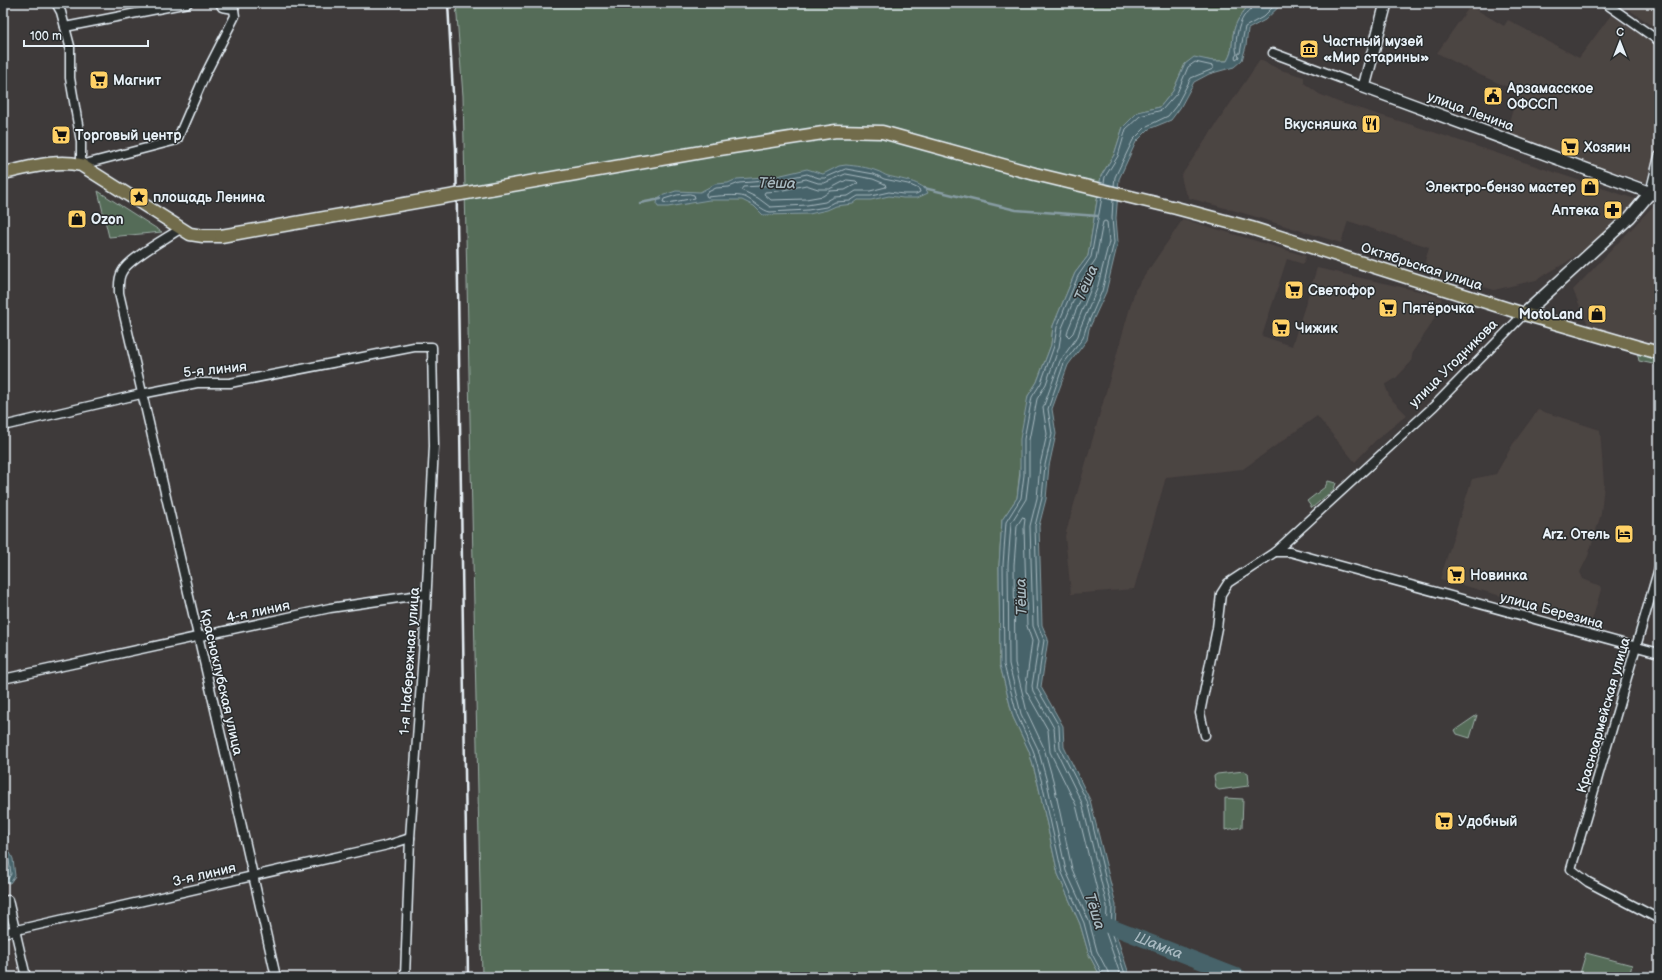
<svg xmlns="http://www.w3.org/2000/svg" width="1662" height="980" viewBox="0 0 1662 980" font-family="'Balsamiq Sans',sans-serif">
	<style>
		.built { fill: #4c4442 }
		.green { fill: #556c58; stroke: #9eaea8 }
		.water { fill: #47646b; stroke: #879ca3 }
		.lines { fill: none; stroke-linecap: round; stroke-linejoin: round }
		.shore { stroke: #a8b9c0; stroke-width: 1 }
		.stream { stroke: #879ca3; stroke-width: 2.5 }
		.river { stroke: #47646b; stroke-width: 15 }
		.street-casing { stroke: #e8f1f8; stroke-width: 11 }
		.secondary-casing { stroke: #e8f1f8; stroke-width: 14 }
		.primary-casing { stroke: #e8f1f8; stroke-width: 15 }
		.street { stroke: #2a2d2e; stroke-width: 8 }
		.secondary { stroke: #2a2d2e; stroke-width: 11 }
		.primary { stroke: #726c4b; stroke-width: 12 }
		.rail { stroke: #e8f1f8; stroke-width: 2.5 }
		.primary-bridge-casing { stroke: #e8f1f8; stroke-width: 15; stroke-linecap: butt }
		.primary-bridge { stroke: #726c4b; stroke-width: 12 }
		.labels { text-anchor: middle; stroke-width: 3; stroke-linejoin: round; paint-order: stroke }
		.poi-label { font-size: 14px; font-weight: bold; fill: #e8f1f8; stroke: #2a2d2e; text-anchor: start }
		.street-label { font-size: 14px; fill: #e8f1f8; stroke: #2a2d2e }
		.water-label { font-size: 15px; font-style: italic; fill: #a8b9c0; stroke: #2a2d2e }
	</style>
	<rect width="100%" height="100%" fill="#3e3a3a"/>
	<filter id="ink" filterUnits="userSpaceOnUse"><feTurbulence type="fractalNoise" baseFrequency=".025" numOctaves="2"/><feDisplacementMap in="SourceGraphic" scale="8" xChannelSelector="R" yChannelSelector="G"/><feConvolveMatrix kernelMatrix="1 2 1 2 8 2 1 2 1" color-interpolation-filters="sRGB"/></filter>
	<g filter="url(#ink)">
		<g class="built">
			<polygon points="1619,3 1659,3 1659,30"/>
			<polygon points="1470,6 1504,26 1508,20 1579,58 1611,15 1659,47 1659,136 1646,183 1508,134 1507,127 1519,92 1480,75 1437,53"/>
			<polygon points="1260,60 1281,70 1304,77 1304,83 1319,94 1338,102 1412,125 1638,200 1602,236 1567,262 1536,280 1494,290 1423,269 1429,247 1348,221 1341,243 1243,213 1189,198 1184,189 1181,176"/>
			<polygon points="1658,201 1659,201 1659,346 1589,327 1573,290"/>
			<polygon points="1183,219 1306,256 1303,264 1287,259 1262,336 1292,346 1317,268 1423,292 1442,298 1438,311 1429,328 1413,351 1411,362 1396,378 1385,385 1390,398 1407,415 1375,441 1355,462 1317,416 1243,469 1166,477 1134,589 1071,594 1065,536 1135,290"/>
			<polygon points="1538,410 1600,430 1604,484 1601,514 1588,556 1580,572 1583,579 1600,586 1601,589 1592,621 1440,579 1472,479 1496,474 1513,444"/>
		</g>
		<g class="green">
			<path d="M456,3h795c-8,9 -14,16 -17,27 -3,13 0,19 -7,31h-14l-19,-3 -9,6 -12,27 -13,16 -22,5 -15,15 -9,28 -13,21 -13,80 -13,17 -22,53 -2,19 -14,37 -9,14 -11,102 -15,22 -3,45 1,100 13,52 16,34 9,33 20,90 22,50 9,31 12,22h-619l-19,-881z"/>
			<polygon points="98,191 162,232 109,237"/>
			<polygon points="1637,351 1659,357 1659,369 1658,365 1639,361"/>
			<polygon points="1328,481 1336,483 1334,489 1312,508 1307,501 1325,487"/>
			<polygon points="1477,715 1470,738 1457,734 1455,730"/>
			<polygon points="1244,771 1248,773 1249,782 1248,786 1219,790 1216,788 1214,776 1217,774"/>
			<polygon points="1225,798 1243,799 1242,827 1225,830"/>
			<polygon points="1586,953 1632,965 1629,977 1579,977"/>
		</g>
		<g class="water">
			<path d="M1251,3h32l-18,17 -17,9 -2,17 -4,14 -8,7 -25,7 -15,8 -14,26 -9,12 -22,9 -13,13 -17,37 -3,39 2,24 -12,50 -17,37 -2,11 -19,25 -16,44 4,25 -7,32 -3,33 -7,27 3,99 6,14 -7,48 22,39 1,21 26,53 26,105 -1,26 15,46h-29l-12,-22 -9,-31 -22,-50 -20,-90 -9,-33 -16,-34 -13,-52 -1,-100 3,-45 15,-22 3,-23v-36l8,-43 9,-14 14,-37 2,-19 22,-53 13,-17 13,-80 13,-21 9,-28 15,-15 22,-5 13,-16 12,-27 9,-7 19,4h14c7,-12 4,-18 7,-31 3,-11 9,-18 17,-27z"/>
			<path d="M846,165c10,1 21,2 31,6 4,1 7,4 11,5 11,3 36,6 40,17l-11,5h-14l-14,-2 -18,4h-13l-5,4 -17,2 -9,4 -18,4 -46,1 -9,-9 -12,-6h-33l-41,7h-10l-1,-3 1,-6 3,-2 15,-5 24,1 15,-8 13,-1 9,-4 40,-3 30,-7 16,5 16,-8z"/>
			<polygon points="3,825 6,829 8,839 8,848 13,859 15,876 10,883 3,882"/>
		</g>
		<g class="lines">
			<g class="shore">
				<path d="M1253,3c0,6 -5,9 -9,13 -6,9 -10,28 -7,38l-2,3 1,2 3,-2 -1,-3 2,-1 5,-26 18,-10 14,-14"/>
				<path d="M846,169l28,5 10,5 24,5 11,5 1,3 -4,2h-13l-14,-2 -18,4h-13l-8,5 -15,1 -9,5 -18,3 -38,2c-7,-1 -17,-11 -25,-15 -8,-3 -28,-1 -38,0l-1,-2v-2l10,-5 13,-1 10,-4 39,-3 29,-6 12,4h5z"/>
				<polygon points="846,174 873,179 885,184 886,187 870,191 856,191 848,196 834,197 825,202 807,205 770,207 758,198 741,190 743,187 778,185 806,179 818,183 824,183"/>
				<polygon points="847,180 856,181 858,183 845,190 830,191 823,196 806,199 771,200 764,194 765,192 779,191 806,185 818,189 829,189"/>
				<polyline points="1104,183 1105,177 1118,156 1126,129 1140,116 1162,110 1177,93 1188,67 1195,62 1213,66 1213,69 1191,78 1176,106 1168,116 1147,126 1133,140 1115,177 1114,186"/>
				<polygon points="690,194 694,195 695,198 668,203 663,202 664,199 677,195"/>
				<polyline points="1102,197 1091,257 1078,276 1057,327 1054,346 1041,383 1032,397 1024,439 1024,475 1021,498 1006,522 1003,565 1004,665 1017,715 1033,750 1042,783 1062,873 1084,923 1092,954 1104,977"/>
				<polyline points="1113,200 1112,218 1114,242 1102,291 1086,328 1083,338 1064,363 1048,409 1052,434 1045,465 1042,498 1035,526 1038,625 1044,640 1037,688 1059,726 1060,748 1087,801 1112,906 1111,932 1126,977"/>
				<polygon points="1090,278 1093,280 1091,288 1073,333 1069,337 1067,335 1068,330"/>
				<polygon points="1023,517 1025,519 1024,527 1027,626 1032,641 1026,685 1026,691 1048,730 1050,752 1076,805 1101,906 1100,925 1098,927 1096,926 1072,869 1053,780 1044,748 1027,712 1015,663 1014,565 1017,526"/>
				<polyline points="3,834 4,849 9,860 11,874 8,879 3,879"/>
				<polyline points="1109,977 1108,972 1097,951 1089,921 1066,871 1047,782 1038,749 1021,714 1009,664 1008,565 1011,523 1026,499 1029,475 1029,440 1037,399 1046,384 1059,347 1062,328 1083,278 1096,259 1103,222 1105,221 1107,222 1109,242 1097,289 1081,326 1078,336 1060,361 1043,408 1047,434 1040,465 1037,498 1030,526 1033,626 1039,641 1032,686 1033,691 1054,728 1056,750 1082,803 1107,906 1106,933 1121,977"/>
			</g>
			<g class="stream">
				<polyline points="571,3 572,4"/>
				<polyline points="924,188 1016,210 1098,216"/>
				<polyline points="640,203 661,199"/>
			</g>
			<path class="river" id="s1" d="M1099,922l141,55"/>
			<defs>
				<g id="street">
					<polyline points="56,3 61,12 70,46 70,78 81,142 81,165 177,140 205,75 235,16 233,3"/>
					<polyline points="220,3 222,7 234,9"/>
					<polyline points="1605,3 1659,41"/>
					<polyline points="65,27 188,3"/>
					<polyline points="1273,53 1364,87"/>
					<polyline points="1650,193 1659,156"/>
					<path d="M180,229c-13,9 -52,30 -58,43 -4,6 -3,14 -3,21l119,516 38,168"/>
					<polyline points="3,426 141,394 197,383 230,383 414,347 432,347 434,446 425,626 410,838 405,977"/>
					<polyline points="1275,552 1290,552 1659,653"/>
					<polyline points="1659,568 1571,869 1588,882 1659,919"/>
					<polyline points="3,679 330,608 426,594"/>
					<polyline points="1205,735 1200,713 1217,628 1221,594 1228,583 1275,552 1434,406 1524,314"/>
					<polyline points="8,900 26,977"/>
					<polyline points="3,933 388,845 410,838"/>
				</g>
				<g id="secondary">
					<polyline points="1386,3 1364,87 1659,196"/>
					<polyline points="1524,314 1630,217 1650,193"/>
				</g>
				<g id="primary">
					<polyline points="713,150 836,131 882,132 1035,174 1176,208 1251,228 1524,314 1659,353"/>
					<path d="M3,173c26,-5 52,-14 78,-8l109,69 13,2h18"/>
				</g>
			</defs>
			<use href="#street" class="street-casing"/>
			<use href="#secondary" class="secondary-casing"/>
			<use href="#primary" class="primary-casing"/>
			<use href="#street" class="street"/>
			<use href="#secondary" class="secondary"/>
			<use href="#primary" class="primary"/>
			<polyline class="rail" points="448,3 456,148 468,977"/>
			<defs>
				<polyline id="primary-bridge" points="221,236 713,150"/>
			</defs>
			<use href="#primary-bridge" class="primary-bridge-casing"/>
			<use href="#primary-bridge" class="primary-bridge"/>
		</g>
	</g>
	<defs>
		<symbol id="museum-square" viewBox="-11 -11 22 22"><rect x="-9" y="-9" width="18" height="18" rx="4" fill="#ffd166" stroke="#2a2d2e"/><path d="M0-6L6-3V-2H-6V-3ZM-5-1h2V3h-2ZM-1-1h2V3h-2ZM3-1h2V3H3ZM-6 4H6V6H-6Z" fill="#111"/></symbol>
		<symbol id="supermarket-square" viewBox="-11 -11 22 22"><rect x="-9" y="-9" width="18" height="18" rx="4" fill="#ffd166" stroke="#2a2d2e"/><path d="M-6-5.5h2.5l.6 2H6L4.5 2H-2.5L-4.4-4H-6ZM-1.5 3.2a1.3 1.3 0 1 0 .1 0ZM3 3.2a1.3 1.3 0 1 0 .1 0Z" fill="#111"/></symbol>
		<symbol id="civic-square" viewBox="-11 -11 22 22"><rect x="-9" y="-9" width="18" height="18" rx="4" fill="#ffd166" stroke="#2a2d2e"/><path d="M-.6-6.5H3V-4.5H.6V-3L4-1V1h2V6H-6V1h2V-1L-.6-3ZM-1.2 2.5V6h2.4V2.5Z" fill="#111"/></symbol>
		<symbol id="restaurant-square" viewBox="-11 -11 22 22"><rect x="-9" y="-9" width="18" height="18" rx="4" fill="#ffd166" stroke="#2a2d2e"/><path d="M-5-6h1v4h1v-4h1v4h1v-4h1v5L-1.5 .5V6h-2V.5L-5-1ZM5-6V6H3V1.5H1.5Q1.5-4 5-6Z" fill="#111"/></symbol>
		<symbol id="shop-square" viewBox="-11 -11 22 22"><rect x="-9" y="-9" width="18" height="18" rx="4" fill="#ffd166" stroke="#2a2d2e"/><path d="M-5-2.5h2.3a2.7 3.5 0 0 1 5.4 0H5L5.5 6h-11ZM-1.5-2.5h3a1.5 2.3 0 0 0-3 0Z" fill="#111"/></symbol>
		<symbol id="sight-square" viewBox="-11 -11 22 22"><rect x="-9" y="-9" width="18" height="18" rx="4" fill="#ffd166" stroke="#2a2d2e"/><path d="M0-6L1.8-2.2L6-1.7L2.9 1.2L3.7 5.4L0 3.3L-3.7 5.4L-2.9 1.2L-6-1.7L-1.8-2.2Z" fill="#111"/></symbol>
		<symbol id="pharmacy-square" viewBox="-11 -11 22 22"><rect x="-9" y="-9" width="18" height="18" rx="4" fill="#ffd166" stroke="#2a2d2e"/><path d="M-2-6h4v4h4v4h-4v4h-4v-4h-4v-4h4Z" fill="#111"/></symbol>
		<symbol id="hotel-square" viewBox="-11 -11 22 22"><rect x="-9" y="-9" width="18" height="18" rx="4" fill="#ffd166" stroke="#2a2d2e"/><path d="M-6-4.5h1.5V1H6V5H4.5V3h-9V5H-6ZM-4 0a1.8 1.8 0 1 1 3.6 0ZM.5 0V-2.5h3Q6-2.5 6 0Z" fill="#111"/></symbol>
	</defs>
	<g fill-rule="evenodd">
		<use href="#museum-square" x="1298" y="38" width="22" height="22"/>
		<use href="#supermarket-square" x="88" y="69" width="22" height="22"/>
		<use href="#civic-square" x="1482" y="85" width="22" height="22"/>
		<use href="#restaurant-square" x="1360" y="113" width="22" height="22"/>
		<use href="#supermarket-square" x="50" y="124" width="22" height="22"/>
		<use href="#supermarket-square" x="1559" y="136" width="22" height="22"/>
		<use href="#shop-square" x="1579" y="176" width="22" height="22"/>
		<use href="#sight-square" x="128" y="186" width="22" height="22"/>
		<use href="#pharmacy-square" x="1602" y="199" width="22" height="22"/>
		<use href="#shop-square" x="66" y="208" width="22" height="22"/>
		<use href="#supermarket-square" x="1283" y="279" width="22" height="22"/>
		<use href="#supermarket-square" x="1377" y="297" width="22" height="22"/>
		<use href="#shop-square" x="1586" y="303" width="22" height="22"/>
		<use href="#supermarket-square" x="1270" y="317" width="22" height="22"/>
		<use href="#hotel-square" x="1613" y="523" width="22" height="22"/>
		<use href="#supermarket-square" x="1445" y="564" width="22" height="22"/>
		<use href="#supermarket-square" x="1433" y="810" width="22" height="22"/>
	</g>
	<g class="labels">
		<g class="poi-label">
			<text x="1323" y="46">Частный музей<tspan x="1323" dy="16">«Мир старины»</tspan></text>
			<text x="113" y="85">Магнит</text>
			<text x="1507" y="93">Арзамасское<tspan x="1507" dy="16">ОФССП</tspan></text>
			<text x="1357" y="129" text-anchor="end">Вкусняшка</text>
			<text x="75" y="140">Торговый центр</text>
			<text x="1584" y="152">Хозяин</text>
			<text x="1576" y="192" text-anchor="end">Электро-бензо мастер</text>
			<text x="153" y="202">площадь Ленина</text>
			<text x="1599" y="215" text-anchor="end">Аптека</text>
			<text x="91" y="224">Ozon</text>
			<text x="1308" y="295">Светофор</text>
			<text x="1402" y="313">Пятёрочка</text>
			<text x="1583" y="319" text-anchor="end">MotoLand</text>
			<text x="1295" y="333">Чижик</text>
			<text x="1610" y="539" text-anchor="end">Arz. Отель</text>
			<text x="1470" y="580">Новинка</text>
			<text x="1458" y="826">Удобный</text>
		</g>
		<g class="street-label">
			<text transform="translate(1471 111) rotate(20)" y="5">улица Ленина</text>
			<text transform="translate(1422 266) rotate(18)" y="5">Октябрьская улица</text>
			<text transform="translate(1453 363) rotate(-45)" y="5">улица Угодникова</text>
			<text transform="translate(215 369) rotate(-6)" y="5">5-я линия</text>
			<text transform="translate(1552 610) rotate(15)" y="5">улица Березина</text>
			<text transform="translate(258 611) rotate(-12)" y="5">4-я линия</text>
			<text transform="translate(409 661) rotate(-86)" y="5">1-я Набережная улица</text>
			<text transform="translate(222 682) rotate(77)" y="5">Красноклубская улица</text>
			<text transform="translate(1603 715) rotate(-74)" y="5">Красноармейская улица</text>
			<text transform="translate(204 874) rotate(-13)" y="5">3-я линия</text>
		</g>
		<g class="water-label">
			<text transform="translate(777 183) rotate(1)" y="5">Тёша</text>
			<text transform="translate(1086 283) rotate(-67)" y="5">Тёша</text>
			<text transform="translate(1021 597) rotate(-92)" y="5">Тёша</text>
			<text transform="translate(1095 911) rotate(72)" y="5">Тёша</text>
			<text dy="5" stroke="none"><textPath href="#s1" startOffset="64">Шамка</textPath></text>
		</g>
	</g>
	<rect width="1662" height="980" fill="none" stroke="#2a2d2e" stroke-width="16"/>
	<rect x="8" y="8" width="1646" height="964" fill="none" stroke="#e8f1f8" stroke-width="1.5" filter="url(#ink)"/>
	<g transform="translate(1620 42)" stroke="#2a2d2e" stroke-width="3" paint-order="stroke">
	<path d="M0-3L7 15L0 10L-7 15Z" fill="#e8f1f8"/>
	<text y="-6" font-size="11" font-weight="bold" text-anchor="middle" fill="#e8f1f8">С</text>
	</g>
	<path d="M24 40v6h124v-6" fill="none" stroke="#e8f1f8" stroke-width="2"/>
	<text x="30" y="40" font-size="12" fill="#e8f1f8" stroke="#2a2d2e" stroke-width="3" paint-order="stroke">100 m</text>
</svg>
